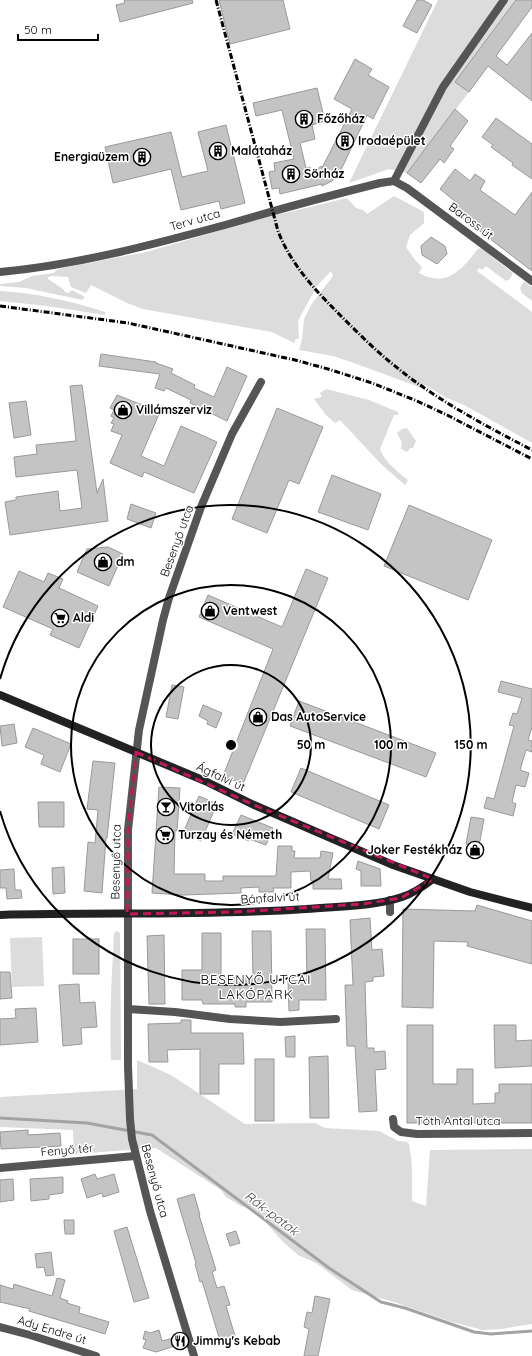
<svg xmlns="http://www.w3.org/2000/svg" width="532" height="1356" viewBox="0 0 532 1356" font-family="Quicksand,sans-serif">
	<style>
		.green { fill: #dcdcdc }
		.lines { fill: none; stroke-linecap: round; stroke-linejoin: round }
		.stream { stroke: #a3a3a3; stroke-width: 3 }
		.building { fill: #c4c4c4; stroke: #999 }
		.street { stroke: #555; stroke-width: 8 }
		.secondary { stroke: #222; stroke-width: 8 }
		.rail { stroke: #000; stroke-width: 3; stroke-dasharray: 6 2 1 2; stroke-linecap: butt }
		.marked { fill: none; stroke: #c2185b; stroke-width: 3; stroke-dasharray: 8 5; stroke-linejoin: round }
		.ring { fill: none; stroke: #000; stroke-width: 2 }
		.labels { text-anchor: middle; stroke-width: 3; stroke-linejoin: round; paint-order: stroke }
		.poi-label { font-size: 12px; font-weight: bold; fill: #000; stroke: #fff; text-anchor: start }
		.street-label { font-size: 12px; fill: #000; stroke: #fff }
		.neighbourhood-label { font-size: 13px; letter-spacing: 1px; fill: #000; stroke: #fff }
		.water-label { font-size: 13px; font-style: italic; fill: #444; stroke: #fff }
		.centre { fill: #000; stroke: #fff; stroke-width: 2 }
		.ring-label { font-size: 12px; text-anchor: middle; font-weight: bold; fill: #000; stroke: #fff; stroke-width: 3; stroke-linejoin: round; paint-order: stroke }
	</style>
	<rect width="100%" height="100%" fill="#fff"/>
	<g class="green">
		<polygon points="438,0 516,0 455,82 469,92 407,173 389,169 349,183"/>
		<path d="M394,196l30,16v11l-14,12 -4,12 9,13 7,7 -3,6c28,15 42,-3 59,-24l3,-1 32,25 -3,6 -4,2 -20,-15 -4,4 -3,-2 -2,3 55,41v131l-68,-38 -17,-7 -22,-13 -3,3 -71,-26 -18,-6 -34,-6 3,-10 2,-21 7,-14 22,-29 -2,-5 -14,15 -17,31 -2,5 1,16 -4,2 -1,3 -22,-11 -129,-23 -16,-6 -36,-18 -5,8 -15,-6 -3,-10 -17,-1 -3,1v2l15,10 2,3 4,1 3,-3 13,7 -3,3 -56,-12 -26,-2v-2l19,-2 13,-6 22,-3 4,-4 88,-17 118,-34 83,-20 9,10 7,2 4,4z"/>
		<polygon points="524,281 532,287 532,301 522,293 520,288"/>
		<path d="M0,291c36,2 71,10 105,21v3l-58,-9 -47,-5z"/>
		<path d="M326,389l43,11 29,12v3h-4l-14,34c3,11 19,24 28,31l-3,5 -24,-21 -41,-44 -5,3 -9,-8 -12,-16 8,-2 -2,-4z"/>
		<polygon points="407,428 416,441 413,448 410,448 407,452 401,449 402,443 397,433 402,429"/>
		<path d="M117,931l3,2 1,127h-10c-2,-42 1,-85 3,-127z"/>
		<polygon points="42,937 44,986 12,987 10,938"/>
		<path d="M137,1060l34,15 74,49 70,-1 10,5 54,3 19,10 9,1 2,2c4,19 3,38 3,57l14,5 4,-56 102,-1v175l-31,5 -18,1 -31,-8 -55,-19 -45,-13 -36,-27 -18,-8 -15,-13 -28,-32 -14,-4 -15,-9 -5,-7 -65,-42 -82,6 -1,-24 -73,-3v-30l137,-8z"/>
	</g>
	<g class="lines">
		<polyline class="stream" points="0,1118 87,1123 152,1135 329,1268 381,1302 405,1308 474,1332 491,1334 532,1331"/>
	</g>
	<g class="building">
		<polygon points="124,0 192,0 193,3 120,22 116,5 125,3"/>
		<polygon points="219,0 283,0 290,29 230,44"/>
		<polygon points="417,0 423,0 432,5 417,33 403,26"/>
		<polygon points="516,0 532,0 532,7 496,56 507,65 532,33 532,101 488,66 469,92 455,82"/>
		<polygon points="355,59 372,69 368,75 389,87 373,119 367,115 340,172 332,181 322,186 322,184 280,194 279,188 272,189 269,172 275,171 274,163 294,159 282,110 256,116 253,103 317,88 325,121 312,125 315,139 300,143 306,168 310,167 312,174 321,166 322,168 352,109 334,99"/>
		<polygon points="455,109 468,121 450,146 454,149 444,163 440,159 421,183 407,173"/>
		<polygon points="496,118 532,144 532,179 512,165 513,163 491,147 493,145 482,137"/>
		<polygon points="226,125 245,203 221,209 219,201 181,210 171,169 113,183 105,147 171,132 182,177 208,171 198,132"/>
		<polygon points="455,169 470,181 475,174 485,181 480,190 515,215 532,192 532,271 451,209 456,202 440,189"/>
		<polygon points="431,237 445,246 447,254 437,264 422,255 421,246"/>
		<polygon points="101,354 156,362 156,363 173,369 171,373 195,385 194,388 214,397 227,367 247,376 227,421 190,403 191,400 166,388 164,391 155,388 160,374 99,366"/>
		<polygon points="82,385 97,493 103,479 108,521 10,535 5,502 16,500 16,497 58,491 60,511 82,508 77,470 16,477 14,457 37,454 36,445 76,441 70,386"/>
		<polygon points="117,395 160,412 141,456 164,466 181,426 217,442 194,493 144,472 142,477 110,463 122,435 111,431 114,424 111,423 114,418 111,416 114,410 110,408"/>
		<polygon points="26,401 31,435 14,438 9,403"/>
		<polygon points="277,408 323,427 299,484 289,480 267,533 232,519"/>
		<polygon points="332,475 381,494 368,530 318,512"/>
		<polygon points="131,504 156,513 151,528 127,519"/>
		<polygon points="409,505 492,540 468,600 384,566"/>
		<polygon points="108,547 123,554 109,586 77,572 87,549"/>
		<polygon points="306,569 328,578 243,784 223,776 273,649 199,617 208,595 282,627"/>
		<polygon points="19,571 44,582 48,573 63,579 59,588 98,606 79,648 50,635 53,629 3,607"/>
		<polygon points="501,681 532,689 532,727 528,740 532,741 532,752 526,750 520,770 529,773 525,787 516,785 512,802 516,804 513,816 484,808 487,797 494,799 514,726 509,725 513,713 517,714 522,698 498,692"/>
		<polygon points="172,685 184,687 178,719 166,717"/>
		<polygon points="299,701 436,753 426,777 290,726"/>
		<polygon points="203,705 222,713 216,728 207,724 208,721 199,716"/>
		<polygon points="14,724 17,743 2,746 0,726"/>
		<polygon points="33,728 71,744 60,772 41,764 44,755 25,747"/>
		<polygon points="93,761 115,763 107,838 106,838 102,893 84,891 88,842 95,843 98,810 87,809"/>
		<polygon points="301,768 389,805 379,829 291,792"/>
		<polygon points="159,787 180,788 177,831 175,830 174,874 205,874 205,881 223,881 223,876 276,876 278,846 292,846 292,851 295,851 294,858 320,858 321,851 333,853 328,879 341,879 342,889 313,889 313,881 311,881 310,871 291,872 291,888 273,888 274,892 259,892 259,887 241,888 241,893 183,895 152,893"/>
		<polygon points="199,796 217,804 201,841 183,833"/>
		<polygon points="38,802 64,802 64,827 39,827"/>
		<polygon points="241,815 273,828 266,845 249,839 249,841 232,834"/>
		<polygon points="471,817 484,819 479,846 466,844"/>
		<polygon points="358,861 380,869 381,886 361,886 361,871 356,869"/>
		<polygon points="64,867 65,893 53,894 52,868"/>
		<polygon points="14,869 15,890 21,890 22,898 7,899 6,888 0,888 0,870"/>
		<polygon points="477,905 532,921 532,964 467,946 468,942 434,941 433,1008 402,1007 403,909 475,911"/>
		<polygon points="370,918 372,950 382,949 384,976 373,977 373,981 365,982 367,1048 374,1048 374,1052 385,1051 386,1069 375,1070 377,1111 359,1112 355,1046 347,1046 345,985 353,985 350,920"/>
		<polygon points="306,929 325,929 326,1000 299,1000 299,1010 289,1011 288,981 307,980"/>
		<polygon points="252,931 271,931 272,1002 246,1002 246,1007 235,1007 235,1004 203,1004 202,1000 182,1000 182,970 202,970 202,933 221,933 221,978 253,978"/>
		<polygon points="164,935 165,1004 149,1004 147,936"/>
		<rect x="73" y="939" width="26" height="35"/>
		<polygon points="0,972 10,972 12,998 0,999"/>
		<polygon points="79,984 80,1003 95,1002 97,1027 81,1028 82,1044 63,1046 59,985"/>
		<polygon points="36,1008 38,1042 0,1045 0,1019 16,1018 15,1009"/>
		<polygon points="181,1020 191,1020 191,1033 243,1033 244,1064 219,1064 219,1094 200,1094 200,1049 167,1050 168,1062 149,1062 148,1024 181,1023"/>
		<polygon points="407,1025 433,1025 433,1084 457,1084 457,1069 473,1069 473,1104 495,1103 495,1093 499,1093 499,1084 532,1084 532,1123 407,1123"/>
		<polygon points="494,1025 516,1025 516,1041 532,1040 532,1066 495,1068"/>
		<polygon points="295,1036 295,1057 286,1057 285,1037"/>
		<polygon points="328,1056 329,1118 310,1118 309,1057"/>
		<rect x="255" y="1059" width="19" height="62"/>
		<polygon points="28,1130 28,1135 60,1133 61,1146 1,1149 0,1132"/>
		<polygon points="95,1174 97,1179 114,1174 119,1192 103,1197 102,1193 87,1198 81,1179"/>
		<polygon points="63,1177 63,1193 49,1195 49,1199 31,1201 30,1179"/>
		<polygon points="13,1179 14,1200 0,1202 0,1180"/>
		<polygon points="194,1194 200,1215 199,1215 216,1270 212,1272 217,1288 224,1286 230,1305 226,1306 235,1336 220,1341 202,1281 200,1282 195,1264 196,1263 177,1199"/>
		<polygon points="64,1220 74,1220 74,1234 65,1234"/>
		<polygon points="127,1227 149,1298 134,1302 114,1231"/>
		<polygon points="236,1231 240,1243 230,1246 226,1234"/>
		<polygon points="51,1252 54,1275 46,1276 44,1267 37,1268 35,1254"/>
		<polygon points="57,1278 65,1280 60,1298 68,1301 67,1303 80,1307 79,1313 109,1322 105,1334 29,1311 30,1309 0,1302 0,1285 13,1289 14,1284 52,1296"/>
		<polygon points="315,1296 330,1299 318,1356 304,1356 309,1329 304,1327 307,1312 312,1313"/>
		<polygon points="159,1330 162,1341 182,1336 184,1343 156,1352 143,1348 146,1340 143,1339 145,1331 150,1333"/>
	</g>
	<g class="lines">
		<g class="street">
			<polyline points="394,181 443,87 504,0"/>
			<polyline points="394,181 407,188 532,281"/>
			<path d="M0,272c77,-7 151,-27 225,-47 51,-15 103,-29 155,-42l14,-2"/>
			<polyline points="390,900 390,912"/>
			<polyline points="128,1009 175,1012 230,1019 281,1022 336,1019"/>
			<polyline points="393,1119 394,1127 401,1132 417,1134 532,1133"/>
			<polyline points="0,1168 135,1156"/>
			<polyline points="0,1327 30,1335 96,1356"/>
			<polyline points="194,1356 150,1211 132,1139 130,1119 128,1066 128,830 139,730 163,620 169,598 201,507 232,434 261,382"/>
		</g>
		<g class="secondary">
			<polyline points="0,695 205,781 254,805 393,865 470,892 532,908"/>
			<path d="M0,915c102,-3 204,1 306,-6 31,-3 66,-2 96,-12 12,-4 21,-10 31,-18"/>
		</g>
		<g class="rail">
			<path d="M216,0l62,231c13,34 38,60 63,85 16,16 32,32 49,46 43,36 92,62 142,88"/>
			<polyline points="0,306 128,323 295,360 328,369 372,383 417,401 447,415 532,459"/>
		</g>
	</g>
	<path class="marked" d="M136,752l118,53 179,74 -32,19 -38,6 -128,8 -108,2 1,-84z"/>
	<g class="ring">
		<circle cx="231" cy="745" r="80"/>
		<circle cx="231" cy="745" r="160"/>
		<path d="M0 679A240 240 0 1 1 0 811"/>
	</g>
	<defs>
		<symbol id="building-ring" viewBox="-11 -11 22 22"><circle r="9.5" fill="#fff" stroke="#000" stroke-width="1.5"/><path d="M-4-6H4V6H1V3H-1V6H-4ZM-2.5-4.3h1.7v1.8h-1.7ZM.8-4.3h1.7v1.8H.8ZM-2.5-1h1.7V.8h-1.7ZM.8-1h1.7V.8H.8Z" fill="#000"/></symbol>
		<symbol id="shop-ring" viewBox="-11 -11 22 22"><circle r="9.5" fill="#fff" stroke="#000" stroke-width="1.5"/><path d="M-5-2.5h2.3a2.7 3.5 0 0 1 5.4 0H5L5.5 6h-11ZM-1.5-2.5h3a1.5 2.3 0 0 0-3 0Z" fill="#000"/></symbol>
		<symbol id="supermarket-ring" viewBox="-11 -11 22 22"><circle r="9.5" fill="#fff" stroke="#000" stroke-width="1.5"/><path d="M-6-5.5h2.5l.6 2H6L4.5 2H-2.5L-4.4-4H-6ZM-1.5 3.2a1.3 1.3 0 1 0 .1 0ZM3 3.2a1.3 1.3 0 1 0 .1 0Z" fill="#000"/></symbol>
		<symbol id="bar-ring" viewBox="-11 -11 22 22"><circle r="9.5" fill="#fff" stroke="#000" stroke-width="1.5"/><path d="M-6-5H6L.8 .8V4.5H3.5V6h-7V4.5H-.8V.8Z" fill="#000"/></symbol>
		<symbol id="restaurant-ring" viewBox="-11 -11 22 22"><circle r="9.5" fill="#fff" stroke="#000" stroke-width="1.5"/><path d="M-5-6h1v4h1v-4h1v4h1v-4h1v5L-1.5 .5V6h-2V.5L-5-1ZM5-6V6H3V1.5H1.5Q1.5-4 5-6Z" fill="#000"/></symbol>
	</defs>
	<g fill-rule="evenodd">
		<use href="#building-ring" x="294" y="109" width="20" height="20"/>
		<use href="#building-ring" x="335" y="131" width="20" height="20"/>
		<use href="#building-ring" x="208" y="141" width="20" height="20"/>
		<use href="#building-ring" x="132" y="147" width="20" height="20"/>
		<use href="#building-ring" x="281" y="164" width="20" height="20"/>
		<use href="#shop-ring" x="113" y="400" width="20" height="20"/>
		<use href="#shop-ring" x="93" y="552" width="20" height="20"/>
		<use href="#shop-ring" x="200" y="601" width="20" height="20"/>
		<use href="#supermarket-ring" x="50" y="608" width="20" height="20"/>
		<use href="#shop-ring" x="248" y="707" width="20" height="20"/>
		<use href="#bar-ring" x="156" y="797" width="20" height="20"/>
		<use href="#supermarket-ring" x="155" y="825" width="20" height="20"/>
		<use href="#shop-ring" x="465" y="840" width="20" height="20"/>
		<use href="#restaurant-ring" x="170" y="1331" width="20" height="20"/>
	</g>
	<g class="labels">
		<g class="poi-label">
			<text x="317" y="123">Főzőház</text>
			<text x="358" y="145">Irodaépület</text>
			<text x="231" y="155">Malátaház</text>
			<text x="129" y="161" text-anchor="end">Energiaüzem</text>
			<text x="304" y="178">Sörház</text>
			<text x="136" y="414">Villámszerviz</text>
			<text x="116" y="566">dm</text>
			<text x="223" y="615">Ventwest</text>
			<text x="73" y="622">Aldi</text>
			<text x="271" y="721">Das AutoService</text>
			<text x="179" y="811">Vitorlás</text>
			<text x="178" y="839">Turzay és Németh</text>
			<text x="462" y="854" text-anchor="end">Joker Festékház</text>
			<text x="193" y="1345">Jimmy's Kebab</text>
		</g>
		<g class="street-label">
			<text transform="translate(195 220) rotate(-16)" y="4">Terv utca</text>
			<text transform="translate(471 221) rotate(37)" y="4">Baross út</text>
			<text transform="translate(177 541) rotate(-70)" y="4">Besenyő utca</text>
			<text transform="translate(221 777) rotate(25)" y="4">Ágfalvi út</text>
			<text transform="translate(116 862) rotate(-89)" y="4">Besenyő utca</text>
			<text transform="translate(270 898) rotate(-3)" y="4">Bánfalvi út</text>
			<text x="458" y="1125">Tóth Antal utca</text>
			<text transform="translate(67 1150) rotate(-5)" y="4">Fenyő tér</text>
			<text transform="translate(155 1181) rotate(75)" y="4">Besenyő utca</text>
			<text transform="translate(52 1330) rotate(17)" y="4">Ady Endre út</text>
		</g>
		<g class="neighbourhood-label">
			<text x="256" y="984">BESENYŐ UTCAI<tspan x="256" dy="15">LAKÓPARK</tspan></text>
		</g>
		<g class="water-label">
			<text transform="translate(272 1213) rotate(37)" y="5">Rák-patak</text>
		</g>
	</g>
	<circle cx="231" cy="745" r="6" class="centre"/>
	<g class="ring-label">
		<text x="311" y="749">50 m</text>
		<text x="391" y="749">100 m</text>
		<text x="471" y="749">150 m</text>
	</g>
	<path d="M18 34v6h80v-6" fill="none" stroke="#000000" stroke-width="2"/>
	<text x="24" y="34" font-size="12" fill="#000000" stroke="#ffffff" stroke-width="3" paint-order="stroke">50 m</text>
</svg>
